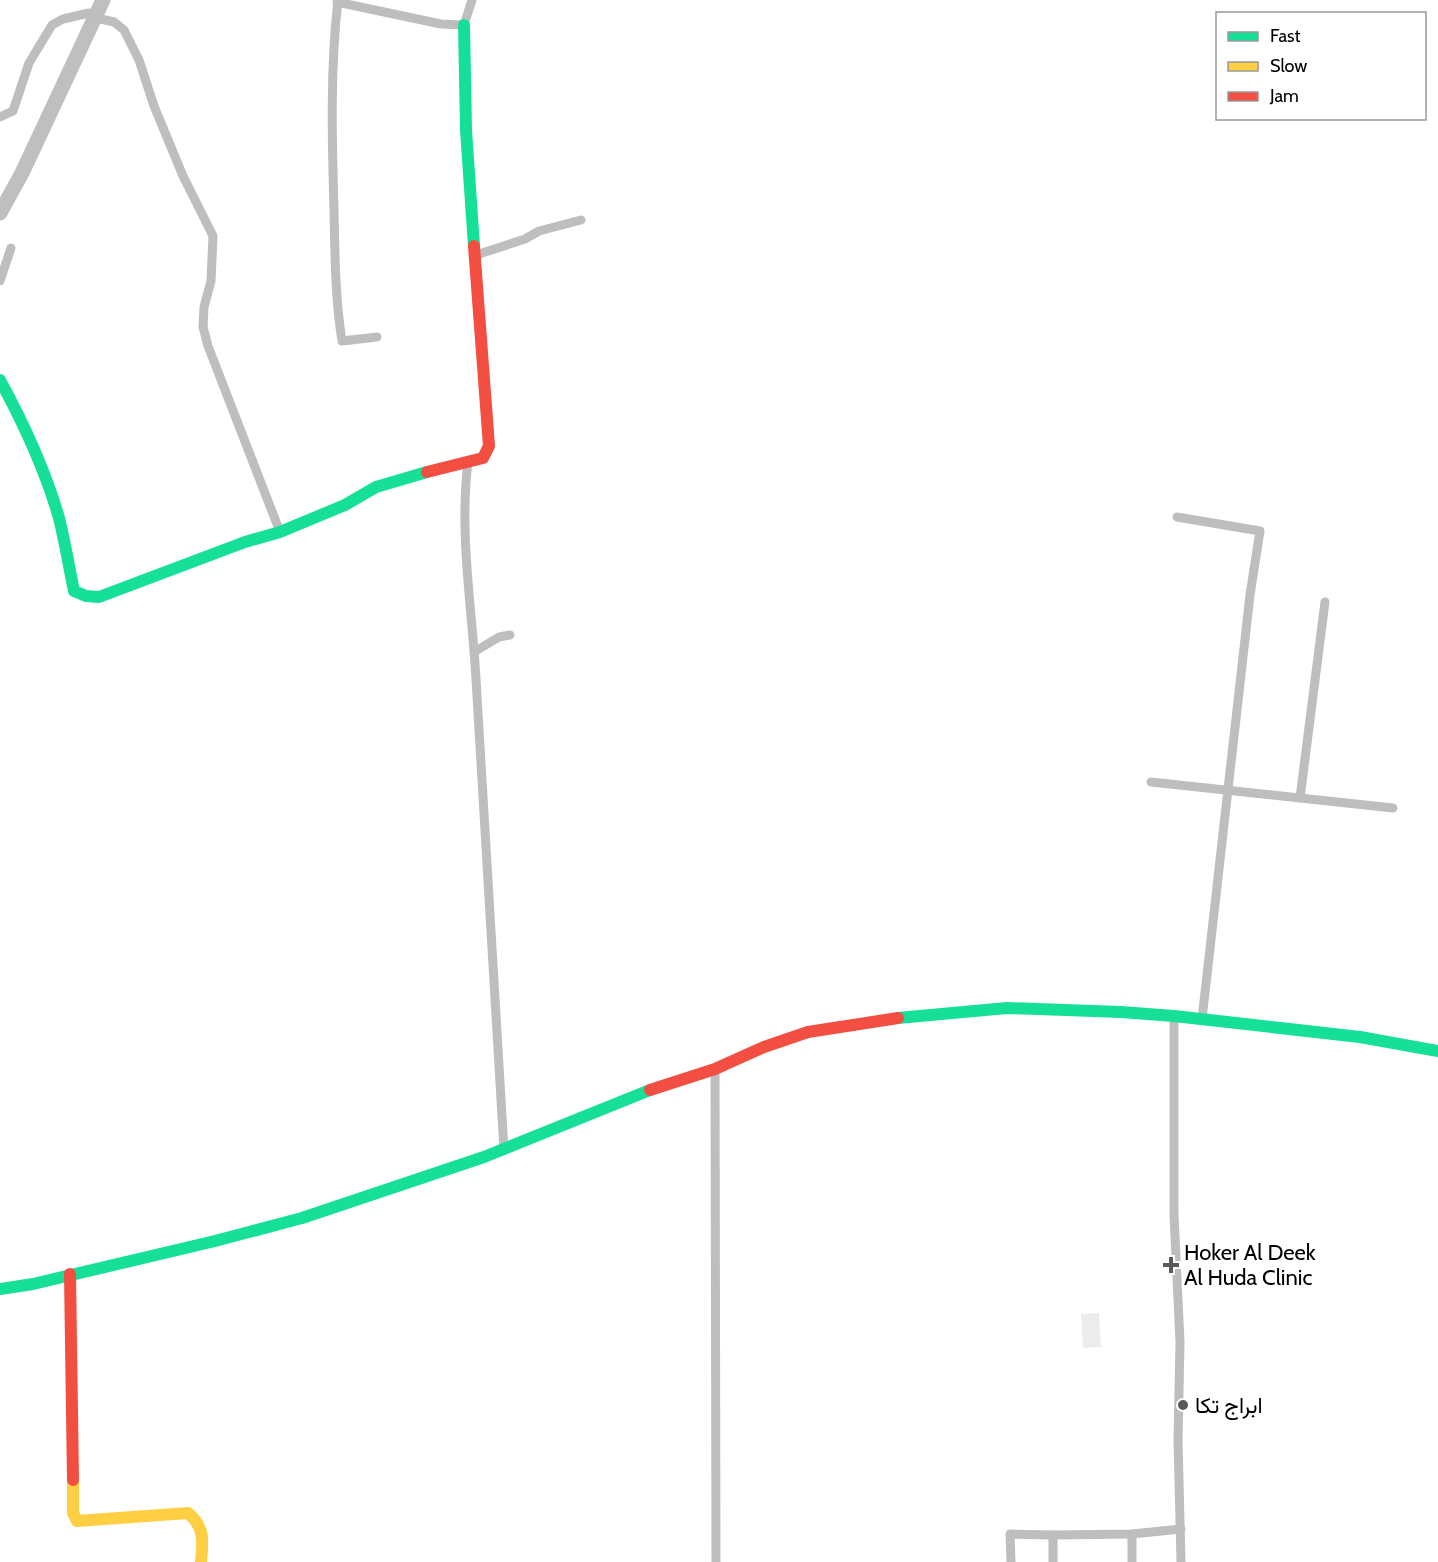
<svg xmlns="http://www.w3.org/2000/svg" width="1438" height="1562" viewBox="0 0 1438 1562" font-family="Cabin,Vazirmatn,sans-serif">
	<style>
		.green { fill: #ececec }
		.lines { fill: none; stroke-linecap: round; stroke-linejoin: round }
		.river { stroke: #bfbfbf; stroke-width: 15 }
		.street { stroke: #bebebe; stroke-width: 9 }
		.fast { stroke: #16e098; stroke-width: 12 }
		.slow { stroke: #ffcf43; stroke-width: 12 }
		.jam { stroke: #f24e42; stroke-width: 12 }
		.poi-dot { fill: #595959; stroke: #fff; stroke-width: 2 }
		.labels { text-anchor: middle; stroke-width: 5; stroke-linejoin: round; paint-order: stroke }
		.poi-label { font-size: 22px; fill: #000; stroke: #fff; text-anchor: start }
	</style>
	<rect width="100%" height="100%" fill="#fff"/>
	<polygon class="green" points="1099,1313 1101,1347 1083,1348 1081,1314"/>
	<g class="lines">
		<polyline class="river" points="0,213 22,173 103,0"/>
		<g class="street">
			<path d="M338,0c-8,69 -6,140 -4,210 1,44 1,88 8,131l35,-4"/>
			<polyline points="337,2 441,24 464,25 472,0"/>
			<polyline points="0,117 13,111 29,63 52,25 63,19 89,13 101,19 114,22 124,30 139,60 154,106 183,176 213,236 211,281 204,307 203,327 208,346 280,532"/>
			<polyline points="473,256 525,239 539,231 581,220"/>
			<polyline points="0,281 11,248"/>
			<path d="M468,462c-9,72 4,145 8,217 8,157 18,314 28,471"/>
			<polyline points="1177,517 1260,531 1250,595 1202,1019"/>
			<polyline points="474,652 499,637 510,635"/>
			<polyline points="1151,782 1393,808"/>
			<polyline points="1300,798 1325,602"/>
			<polyline points="1174,1016 1174,1215 1180,1342 1178,1440 1181,1562"/>
			<polyline points="715,1069 716,1562"/>
			<polyline points="1011,1562 1010,1534 1053,1535"/>
			<polyline points="1053,1562 1053,1535 1132,1534 1181,1529"/>
			<polyline points="1132,1562 1132,1534"/>
		</g>
		<g class="fast">
			<polyline points="464,25 466,130 474,246"/>
			<path d="M0,380c24,44 45,89 59,138 6,24 10,49 15,73l12,5 13,1 146,-55 35,-10 65,-27 31,-18 51,-15"/>
			<polyline points="898,1018 1007,1008 1121,1012 1174,1016 1360,1037 1438,1051"/>
			<polyline points="0,1289 33,1284 215,1241 302,1218 484,1157 650,1090"/>
		</g>
		<path class="slow" d="M73,1480v33l4,8 111,-8c17,14 15,29 13,49"/>
		<g class="jam">
			<polyline points="427,472 483,458 489,446 474,246"/>
			<polyline points="650,1090 715,1069 764,1047 808,1032 898,1018"/>
			<polyline points="70,1274 73,1480"/>
		</g>
	</g>
	<g class="poi-dot">
		<path d="M1168 1256h6v6h6v6h-6v6h-6v-6h-6v-6h6z"/>
		<circle cx="1183" cy="1405" r="6"/>
	</g>
	<g class="labels">
		<g class="poi-label">
			<text x="1184" y="1260">Hoker Al Deek<tspan x="1184" dy="25">Al Huda Clinic</tspan></text>
			<text x="1195" y="1413">ابراج تكا</text>
		</g>
	</g>
	<rect x="1216" y="12" width="210" height="108" fill="#ffffff" stroke="#999999" stroke-width="1.5"/>
	<rect x="1228" y="32" width="30" height="9" fill="#16e098" stroke="#999999" stroke-width="1.5"/>
	<text x="1270" y="42" font-size="18" fill="#000000">Fast</text>
	<rect x="1228" y="62" width="30" height="9" fill="#ffcf43" stroke="#999999" stroke-width="1.5"/>
	<text x="1270" y="72" font-size="18" fill="#000000">Slow</text>
	<rect x="1228" y="92" width="30" height="9" fill="#f24e42" stroke="#999999" stroke-width="1.5"/>
	<text x="1270" y="102" font-size="18" fill="#000000">Jam</text>
</svg>
